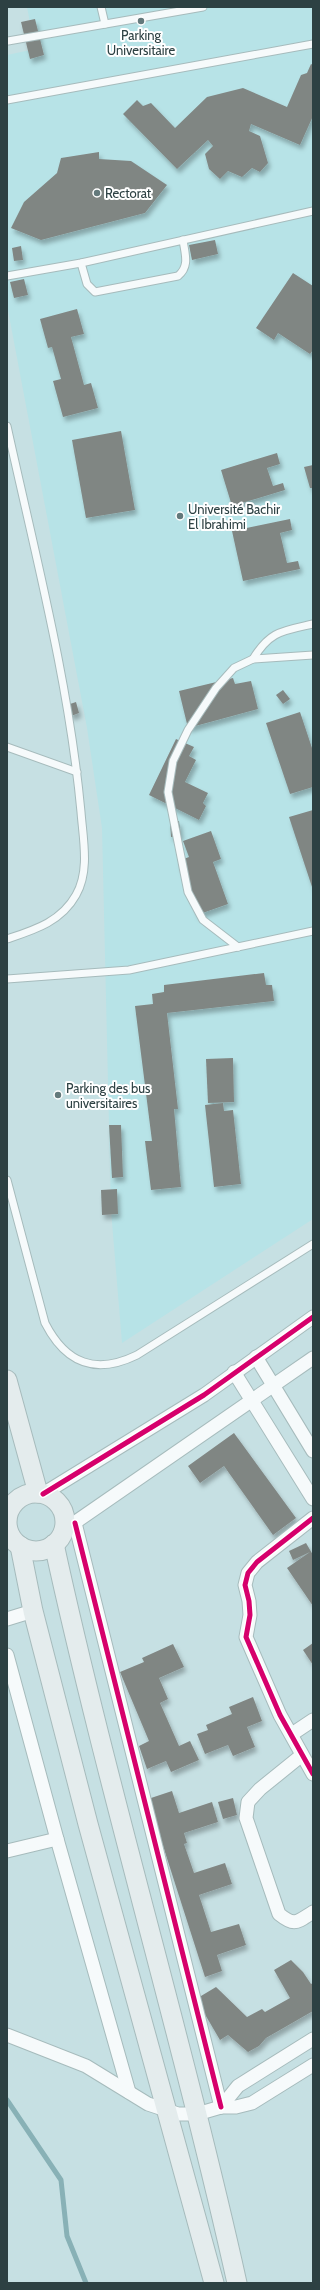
<svg xmlns="http://www.w3.org/2000/svg" width="320" height="2290" viewBox="0 0 320 2290" font-family="Cabin,sans-serif">
	<style>
		.built { fill: #b7e3e7 }
		.lines { fill: none; stroke-linecap: round; stroke-linejoin: round }
		.stream { stroke: #88b1b6; stroke-width: 5 }
		.building { fill: #808683; filter: url(#shadow) }
		.service-casing { stroke: #a6bbbc; stroke-width: 9 }
		.minor-casing { stroke: #a6bbbc; stroke-width: 15 }
		.secondary-casing { stroke: #a6bbbc; stroke-width: 21 }
		.service { stroke: #f6fafb; stroke-width: 7 }
		.minor { stroke: #f6fafb; stroke-width: 13 }
		.secondary { stroke: #e4eced; stroke-width: 19 }
		.cycleway-casing { stroke: #fff; stroke-width: 8 }
		.cycleway { stroke: #d6006c; stroke-width: 5 }
		.poi-dot { fill: #63797b; stroke: #fff; stroke-width: 1.5 }
		.labels { text-anchor: middle; stroke-width: 4; stroke-linejoin: round; paint-order: stroke }
		.poi-label { font-size: 13px; fill: #2d4143; stroke: #fff; text-anchor: start }
	</style>
	<defs>
		<filter id="shadow"><feDropShadow dx="2.5" dy="4.5" stdDeviation="2" flood-color="#0004"/></filter>
	</defs>
	<rect width="100%" height="100%" fill="#c6e0e3"/>
	<polygon class="built" points="27,7 313,7 313,1219 122,1343 111,1210 102,828 87,728 7,305 7,55 35,49"/>
	<g class="lines">
		<polyline class="stream" points="7,2100 61,2180 67,2236 86,2283"/>
	</g>
	<g class="building">
		<polygon points="35,19 44,55 30,59 21,22"/>
		<polygon points="311,64 313,65 313,116 300,145 251,124 249,131 260,136 268,163 260,172 252,168 242,177 228,171 220,179 209,169 205,154 213,146 208,140 177,169 123,114 137,100 143,106 151,103 175,128 207,97 243,88 287,107 301,75 307,73"/>
		<polygon points="99,152 99,159 131,161 167,185 145,213 41,240 11,228 24,202 57,173 61,158"/>
		<polygon points="215,240 218,254 192,260 189,245"/>
		<polygon points="21,246 23,260 14,261 12,248"/>
		<polygon points="293,273 313,286 313,350 310,354 278,333 274,340 256,328"/>
		<polygon points="24,279 28,295 14,298 10,282"/>
		<polygon points="77,309 84,334 71,337 84,385 91,383 98,408 63,417 53,381 61,379 52,347 48,348 40,319"/>
		<polygon points="121,431 135,510 86,518 72,440"/>
		<polygon points="277,453 280,464 267,468 273,486 283,483 285,490 232,506 221,470"/>
		<polygon points="313,465 313,488 310,488 304,467"/>
		<polygon points="290,519 292,530 280,533 287,563 298,561 300,569 243,581 232,531"/>
		<polygon points="233,678 235,684 251,681 258,709 188,728 179,691"/>
		<polygon points="283,690 290,699 283,704 276,695"/>
		<polygon points="76,702 79,713 71,716 67,705"/>
		<polygon points="300,712 313,751 313,787 290,794 266,723"/>
		<polygon points="176,739 194,747 189,756 196,760 185,782 208,793 203,803 206,806 199,820 149,795"/>
		<polygon points="313,810 313,890 289,817"/>
		<polygon points="179,821 181,836 171,837 170,822"/>
		<polygon points="211,831 221,859 213,862 228,904 197,915 178,861 189,857 183,841"/>
		<polygon points="264,973 266,985 272,985 274,1001 167,1013 178,1109 174,1109 181,1187 151,1190 145,1141 152,1141 135,1006 153,1004 152,994 164,992 164,985"/>
		<polygon points="233,1058 234,1102 208,1103 206,1059"/>
		<polygon points="223,1103 224,1111 233,1110 241,1184 214,1187 205,1105"/>
		<polygon points="109,1125 121,1125 123,1177 112,1178"/>
		<polygon points="117,1189 118,1214 102,1215 101,1190"/>
		<polygon points="234,1433 296,1518 273,1535 224,1466 200,1483 188,1466"/>
		<polygon points="306,1543 313,1555 313,1606 287,1568 310,1552 293,1560 289,1551"/>
		<polygon points="313,1643 313,1665 303,1650"/>
		<polygon points="173,1644 184,1667 159,1678 168,1699 160,1703 179,1746 190,1741 199,1760 171,1772 166,1761 147,1769 139,1746 149,1741 120,1672 144,1662 142,1658"/>
		<polygon points="253,1697 262,1721 247,1727 255,1747 233,1756 228,1745 205,1754 197,1734 208,1730 206,1725 232,1714 229,1707"/>
		<polygon points="172,1791 179,1813 212,1802 218,1822 184,1833 187,1843 184,1844 194,1873 225,1863 232,1884 199,1895 211,1932 239,1924 246,1945 217,1955 222,1971 205,1977 148,1799"/>
		<polygon points="233,1798 237,1815 223,1819 218,1802"/>
		<polygon points="291,1960 303,1972 311,1984 313,1983 313,2011 266,2038 259,2046 248,2052 228,2035 220,2040 196,1999 216,1987 247,2017 262,2009 265,2012 290,1998 274,1970"/>
	</g>
	<g class="lines">
		<defs>
			<g id="service">
				<polyline points="101,7 105,24"/>
				<polyline points="8,41 203,7"/>
				<polyline points="7,100 313,44"/>
				<path d="M81,263l6,21 8,8 83,-16c12,-10 7,-22 5,-36"/>
				<polyline points="7,276 81,263 313,211"/>
				<path d="M7,426c28,128 62,256 74,386 2,27 9,59 -5,83 -15,27 -42,35 -69,44"/>
				<path d="M253,659c17,-28 29,-28 60,-35"/>
				<polyline points="7,747 77,772"/>
				<polyline points="238,947 203,920 188,892 168,792 173,761 188,730 216,688 234,668 253,659 313,655"/>
				<polyline points="7,979 129,970 313,931"/>
				<path d="M7,1180l38,143c21,41 51,52 92,32l176,-111"/>
			</g>
			<g id="minor">
				<polyline points="256,1357 313,1451"/>
				<polyline points="234,1372 313,1499"/>
				<polyline points="43,1494 204,1395 313,1317"/>
				<polyline points="313,1518 257,1562 248,1573 245,1585 249,1601 250,1615 246,1637 280,1715 313,1774"/>
				<polyline points="75,1523 221,2107"/>
				<polyline points="64,1530 313,1358"/>
				<polyline points="7,1619 33,1611"/>
				<polyline points="7,1655 57,1839"/>
				<polyline points="292,1734 313,1720"/>
				<path d="M302,1755l-42,34 -12,13 -2,16 33,96c16,13 18,8 34,-2"/>
				<polyline points="7,1851 57,1839 129,2092"/>
				<polyline points="7,2035 86,2066 148,2104 178,2114 197,2114 221,2107 236,2107 252,2103 313,2065"/>
				<polyline points="221,2107 238,2086 313,2039"/>
			</g>
			<g id="secondary">
				<polyline points="7,1380 38,1493"/>
				<circle cx="36" cy="1522" r="29"/>
				<path d="M54,1544c54,248 128,492 183,739"/>
				<polyline points="20,1546 33,1611 88,1824 214,2283"/>
			</g>
		</defs>
		<use href="#service" class="service-casing"/>
		<use href="#minor" class="minor-casing"/>
		<use href="#secondary" class="secondary-casing"/>
		<use href="#service" class="service"/>
		<use href="#minor" class="minor"/>
		<use href="#secondary" class="secondary"/>
		<defs>
			<g id="cycleway">
				<polyline points="43,1494 204,1395 313,1317"/>
				<polyline points="313,1518 257,1562 248,1573 245,1585 249,1601 250,1615 246,1637 280,1715 313,1774"/>
				<polyline points="75,1523 221,2107"/>
			</g>
		</defs>
		<use href="#cycleway" class="cycleway-casing"/>
		<use href="#cycleway" class="cycleway"/>
	</g>
	<g class="poi-dot">
		<circle cx="141" cy="21" r="4"/>
		<circle cx="97" cy="193" r="4"/>
		<circle cx="180" cy="516" r="4"/>
		<circle cx="58" cy="1095" r="4"/>
	</g>
	<g class="labels">
		<g class="poi-label">
			<text x="141" y="40" text-anchor="middle">Parking<tspan x="141" dy="15">Universitaire</tspan></text>
			<text x="105" y="198">Rectorat</text>
			<text x="188" y="514">Université Bachir<tspan x="188" dy="15">El Ibrahimi</tspan></text>
			<text x="66" y="1093">Parking des bus<tspan x="66" dy="15">universitaires</tspan></text>
		</g>
	</g>
	<rect width="320" height="2290" fill="none" stroke="#2d4143" stroke-width="16"/>
</svg>
